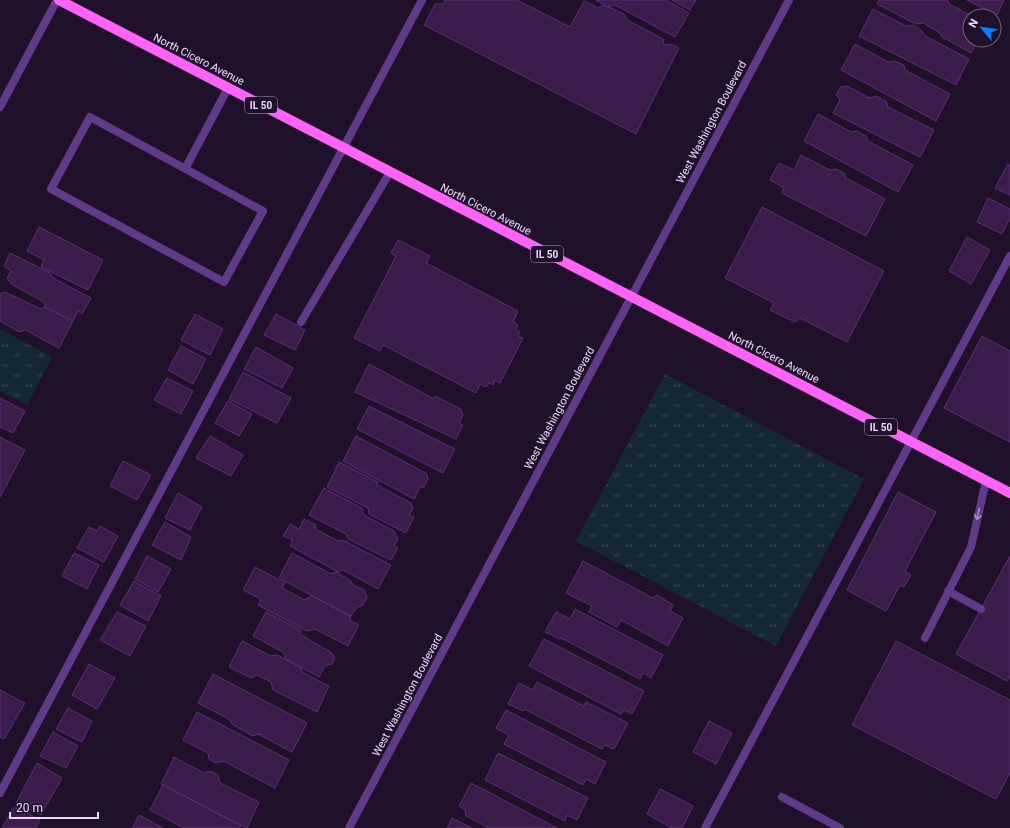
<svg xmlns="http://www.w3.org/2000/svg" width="1010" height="828" viewBox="0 0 1010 828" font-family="Roboto,sans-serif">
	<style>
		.grass { fill: url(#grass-tufts) }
		.building { fill: #3a1d4b; stroke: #5c2f77 }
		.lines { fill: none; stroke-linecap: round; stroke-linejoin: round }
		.service { stroke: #5f3c89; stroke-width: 8 }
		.minor { stroke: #5f3c89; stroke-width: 8 }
		.tertiary { stroke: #5f3c89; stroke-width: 8 }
		.primary { stroke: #fe62f7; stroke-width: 10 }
		.oneway { stroke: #a68bc4 }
		.labels { text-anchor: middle; stroke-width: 3; stroke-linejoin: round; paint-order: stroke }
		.shield { fill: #20112a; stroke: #b09ebf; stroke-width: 1 }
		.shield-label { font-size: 10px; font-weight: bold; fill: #eedaff }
		.street-label { font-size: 11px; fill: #eedaff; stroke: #20112a }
	</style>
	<defs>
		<pattern id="grass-tufts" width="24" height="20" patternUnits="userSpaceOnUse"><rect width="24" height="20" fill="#142834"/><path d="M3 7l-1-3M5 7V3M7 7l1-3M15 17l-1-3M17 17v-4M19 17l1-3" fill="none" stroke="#364752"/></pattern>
	</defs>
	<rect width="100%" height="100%" fill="#20112a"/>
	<g class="grass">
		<polygon points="0,329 52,357 27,405 0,391"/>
		<polygon points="665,374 864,479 776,646 576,541"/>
	</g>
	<g class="building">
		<polygon points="445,0 517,0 570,27 584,1 598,8 604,5 624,14 627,20 663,39 664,45 671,44 679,48 636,134 424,25 435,4 443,4"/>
		<polygon points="596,0 666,0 689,13 675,37 615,5 607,7"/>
		<polygon points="672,0 696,0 690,10"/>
		<polygon points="879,0 948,0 949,4 972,16 970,16 970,40 978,40 971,53 942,37 940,33 923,23 916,24 877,4"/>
		<polygon points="967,0 1004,0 997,15"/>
		<polygon points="873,9 906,26 913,25 922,31 925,36 969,59 956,85 859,36"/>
		<polygon points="855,44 888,62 894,61 904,65 905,70 950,94 936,121 841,70"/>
		<polygon points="847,86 870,98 876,96 886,101 888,107 934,130 920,157 833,113 840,100 836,95 841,87"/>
		<polygon points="818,114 851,132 857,131 866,136 868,141 913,165 898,192 804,141"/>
		<polygon points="801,155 830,170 836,169 844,173 846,178 885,199 866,236 782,193 784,188 770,180 779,163 794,170"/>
		<polygon points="1008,164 1010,166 1010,195 995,188"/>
		<polygon points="988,198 1010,209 1010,218 1002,234 977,222"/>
		<polygon points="762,207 884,271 847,342 800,318 795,322 770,310 774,303 725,278"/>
		<polygon points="39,227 103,260 88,290 41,267 44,260 27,251"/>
		<polygon points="967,237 990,250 971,284 949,271"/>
		<polygon points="398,240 430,256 426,263 518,311 513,322 518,325 516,329 520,332 518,336 523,338 500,383 495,380 493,385 489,383 486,387 480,384 476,393 383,345 380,351 354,338 396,256 391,253"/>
		<polygon points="10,253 50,273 53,278 91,298 82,314 78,311 73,321 45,307 44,302 11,284 7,278 11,271 4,266"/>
		<polygon points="5,292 41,309 45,307 73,321 59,348 25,330 19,332 0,321 0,294"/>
		<polygon points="195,314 223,329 210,355 181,340"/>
		<polygon points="276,314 305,330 295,350 264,335"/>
		<polygon points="982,336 1010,351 1010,442 944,408"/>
		<polygon points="181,346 206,359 193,384 168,370"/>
		<polygon points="256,347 293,368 282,388 244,369"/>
		<polygon points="369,364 434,399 435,396 461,409 463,415 459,423 463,425 456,439 355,392"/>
		<polygon points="243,372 291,398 277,423 229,399"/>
		<polygon points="167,378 193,391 181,414 154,400"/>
		<polygon points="0,398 25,411 13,433 0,427"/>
		<polygon points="228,401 252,414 239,436 215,423"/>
		<polygon points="369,406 455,449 443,473 357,429"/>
		<polygon points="210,436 243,455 231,476 196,458"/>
		<polygon points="356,436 427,474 428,479 424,487 420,487 414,499 343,461"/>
		<polygon points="0,437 25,450 0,497"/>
		<polygon points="123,461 151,475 137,500 110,486"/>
		<polygon points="339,462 378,482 377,485 411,503 413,508 409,515 414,517 406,533 369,514 368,508 327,487"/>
		<polygon points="324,488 362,508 364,515 394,531 398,539 394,545 398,548 391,560 348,539 346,534 309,515"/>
		<polygon points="898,492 936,512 905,571 911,575 904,587 900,585 886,611 847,590"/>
		<polygon points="178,493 202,507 190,530 165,518"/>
		<polygon points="304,519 316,525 315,529 338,541 343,540 391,565 378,589 343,570 338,572 290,546 293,540 283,536 290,524 299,529"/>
		<polygon points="165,522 191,537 181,560 152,545"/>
		<polygon points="100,526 118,536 104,562 77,548 89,527 97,531"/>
		<polygon points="74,553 99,565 87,589 62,576"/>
		<polygon points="292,553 331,574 336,572 351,581 353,585 364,590 367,598 362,606 357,607 351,616 279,578"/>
		<polygon points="147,556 171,569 158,592 135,579"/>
		<polygon points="1010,556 1010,676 1007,681 956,654"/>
		<polygon points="583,561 653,598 657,595 673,605 670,611 683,618 668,646 621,620 617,627 589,612 592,606 566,593"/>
		<polygon points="255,567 285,583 282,588 304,600 312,596 351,617 349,620 359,625 348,646 315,629 307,631 258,605 261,599 243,590"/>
		<polygon points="134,581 161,596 148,621 120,605"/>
		<polygon points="575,609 663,655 651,678 643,673 640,679 561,638 560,639 545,632 556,612 570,619"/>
		<polygon points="117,612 146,626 130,656 100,640"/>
		<polygon points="266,612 301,630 300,634 332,653 335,658 332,664 325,666 319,677 286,659 283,652 253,636"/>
		<polygon points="544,639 644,691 632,714 624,710 621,714 529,666"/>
		<polygon points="242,641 271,656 277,655 300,667 302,672 329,686 317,712 273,690 271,682 257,675 251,678 229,667"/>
		<polygon points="896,641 1010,700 1010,773 996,799 852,725"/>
		<polygon points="89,664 115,678 97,709 72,695"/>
		<polygon points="213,674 307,723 292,752 258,734 253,736 232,724 229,719 198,703"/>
		<polygon points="537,682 584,706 586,702 628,723 614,749 604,745 602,749 524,709 523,711 508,704 519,683 533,690"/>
		<polygon points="0,690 25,703 4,739 0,737"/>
		<polygon points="68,708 92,721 82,742 56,729"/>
		<polygon points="506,710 606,762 595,784 586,779 583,785 504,744 509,735 496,728"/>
		<polygon points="197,712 289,760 275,788 223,761 216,763 209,759 208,753 183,740"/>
		<polygon points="709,721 732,733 716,764 693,752"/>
		<polygon points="53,732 78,746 66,768 40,756"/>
		<polygon points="498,753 588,798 577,820 567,815 565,821 485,780"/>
		<polygon points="174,757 204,773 210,771 218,775 220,783 259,802 247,828 161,784"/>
		<polygon points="37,763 62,778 41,815 16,803"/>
		<polygon points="471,783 557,828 489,828 466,816 465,810 459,806"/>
		<polygon points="163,785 241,826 239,828 184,828 150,810"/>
		<polygon points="660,789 693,806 682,828 672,828 647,814"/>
		<polygon points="15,806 40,820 36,828 2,828"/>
		<polygon points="139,815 163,828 132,828"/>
		<polygon points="452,818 472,828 447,828"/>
	</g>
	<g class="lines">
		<g class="service">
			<polygon points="90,117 263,211 224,282 51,189"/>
			<polyline points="185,169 228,88"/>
			<polyline points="301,322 390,172"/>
			<polyline points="948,591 981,609"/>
			<polyline points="925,638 971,547 986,481"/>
			<polyline points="0,793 422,0"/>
			<polyline points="782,797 840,828"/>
			<polyline points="705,828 1010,256"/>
		</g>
		<polyline class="minor" points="0,107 57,0"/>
		<polyline class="tertiary" points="349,828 789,0"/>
		<polyline class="primary" points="59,0 1010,493"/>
	</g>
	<defs><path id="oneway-shaft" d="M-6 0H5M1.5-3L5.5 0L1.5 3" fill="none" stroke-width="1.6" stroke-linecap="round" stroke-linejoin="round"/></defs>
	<use class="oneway" href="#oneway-shaft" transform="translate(978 514) rotate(103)"/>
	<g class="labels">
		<g class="shield">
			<rect x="245" y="97" width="32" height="16" rx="3"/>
			<rect x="531" y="246" width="32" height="16" rx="3"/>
			<rect x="865" y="419" width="32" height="16" rx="3"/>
		</g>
		<g class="shield-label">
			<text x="261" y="109">IL 50</text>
			<text x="547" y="258">IL 50</text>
			<text x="881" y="431">IL 50</text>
		</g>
		<g class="street-label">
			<text transform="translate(199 59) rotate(27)" y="4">North Cicero Avenue</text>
			<text transform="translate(711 122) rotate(-62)" y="4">West Washington Boulevard</text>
			<text transform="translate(486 209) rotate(27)" y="4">North Cicero Avenue</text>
			<text transform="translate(774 357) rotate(27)" y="4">North Cicero Avenue</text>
			<text transform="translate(559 408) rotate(-62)" y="4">West Washington Boulevard</text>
			<text transform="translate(407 695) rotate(-62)" y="4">West Washington Boulevard</text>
		</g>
	</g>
	<g transform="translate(982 28) rotate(299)"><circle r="19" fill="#20112a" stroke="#72617f"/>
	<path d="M0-3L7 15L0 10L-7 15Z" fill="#077efe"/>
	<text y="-6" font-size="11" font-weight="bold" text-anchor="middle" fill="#eedaff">N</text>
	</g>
	<path d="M10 812v6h88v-6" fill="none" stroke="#eedaff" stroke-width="2"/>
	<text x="16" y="812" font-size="12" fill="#eedaff" stroke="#20112a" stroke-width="3" paint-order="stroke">20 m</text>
</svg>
